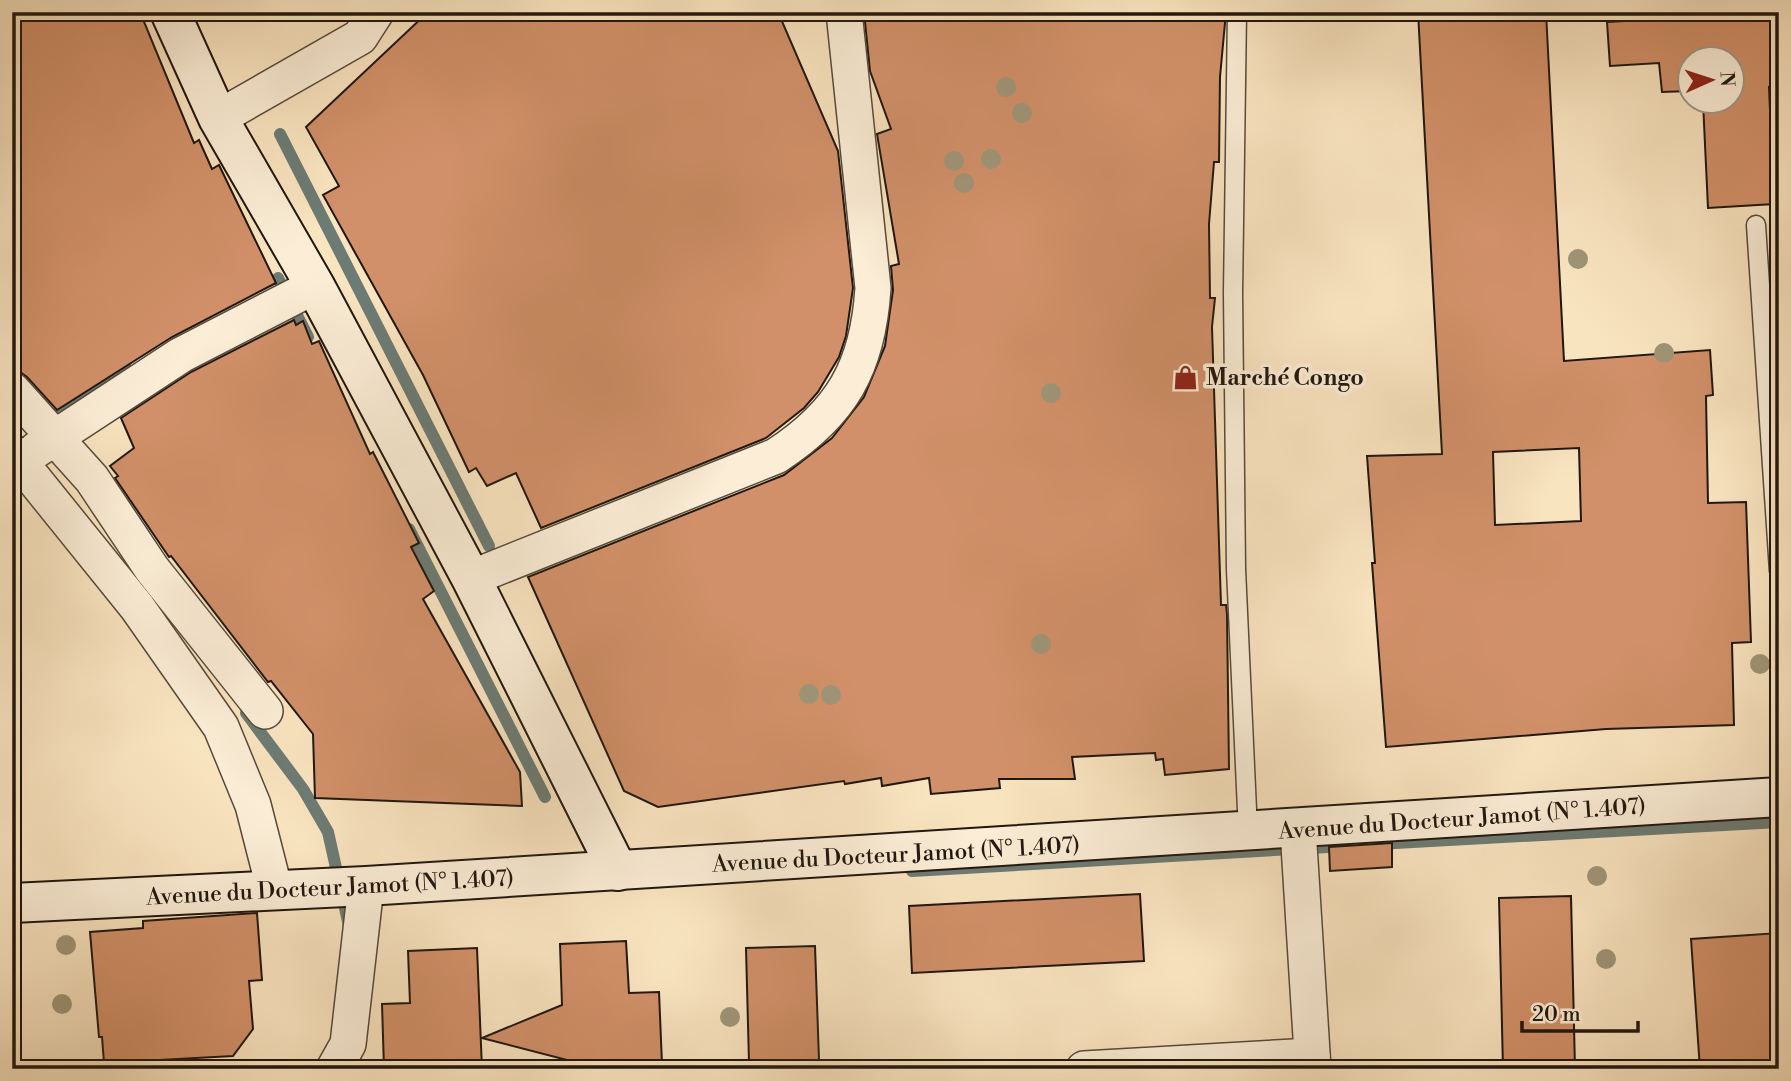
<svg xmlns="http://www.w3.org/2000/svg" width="1791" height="1081" viewBox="0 0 1791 1081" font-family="'Libre Bodoni',serif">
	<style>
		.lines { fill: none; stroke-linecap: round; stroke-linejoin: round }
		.stream { stroke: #6c7b74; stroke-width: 12 }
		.building { fill: #d19069; stroke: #20170f; stroke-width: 2; fill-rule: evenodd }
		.lane-casing { stroke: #564a3b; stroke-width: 21 }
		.street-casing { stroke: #564a3b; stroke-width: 38 }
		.secondary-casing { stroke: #20170f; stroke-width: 42 }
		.lane { stroke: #fbedd6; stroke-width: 18 }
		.street { stroke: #fbedd6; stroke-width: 35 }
		.secondary { stroke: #fbedd6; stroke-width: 38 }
		.tree { fill: #9f9578 }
		.labels { text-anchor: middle; stroke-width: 7; stroke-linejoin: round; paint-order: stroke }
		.poi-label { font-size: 23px; font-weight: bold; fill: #20170f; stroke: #fbedd6; text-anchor: start }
		.street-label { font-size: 23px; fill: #20170f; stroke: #fbedd6 }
	</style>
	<rect width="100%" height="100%" fill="#f9e4c0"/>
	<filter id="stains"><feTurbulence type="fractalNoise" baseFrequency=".00286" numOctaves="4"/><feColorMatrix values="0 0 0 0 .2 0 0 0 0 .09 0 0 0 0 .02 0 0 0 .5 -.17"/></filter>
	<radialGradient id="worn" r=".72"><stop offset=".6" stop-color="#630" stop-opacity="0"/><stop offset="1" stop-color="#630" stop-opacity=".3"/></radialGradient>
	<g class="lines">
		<g class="stream">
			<polyline points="280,134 489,546"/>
			<polyline points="278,278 308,337"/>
			<polyline points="47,421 126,368"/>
			<polyline points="409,529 545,797"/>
			<polyline points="246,713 303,789 328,832 349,926"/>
			<polyline points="1377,844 1779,822"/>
			<polyline points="912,871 1345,846"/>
		</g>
	</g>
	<g class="building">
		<polygon points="12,12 140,12 194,143 199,140 212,169 219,165 276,283 172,337 57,410 27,377 12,366"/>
		<polygon points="428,12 778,12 838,151 853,288 846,336 839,357 818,392 804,408 766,438 541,528 516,473 487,486 476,468 469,472 423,375 323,195 339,186 306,127"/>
		<polygon points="864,12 1226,12 1220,77 1219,162 1214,162 1209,224 1210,298 1215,298 1212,327 1221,605 1226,605 1227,614 1229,769 1165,775 1163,759 1156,760 1155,753 1072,757 1075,779 999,779 1000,788 931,794 929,778 882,786 881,778 845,784 844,781 658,807 624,791 528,577 784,475 832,438 864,397 885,346 893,290 891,266 899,264 877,134 891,129 870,71"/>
		<path d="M1418,12h128l18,349 146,-11 3,45 -7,1 2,107 38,-1 5,140 -19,1 2,82 -128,4 -220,18 -14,-184h3l-8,-107 75,-2zM1579,448l2,73 -86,4 -2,-73z"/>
		<polygon points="1658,12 1779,12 1779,86 1769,87 1774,204 1708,208 1703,102 1732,102 1732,60 1690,60 1690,91 1662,92 1659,63 1610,66 1607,22 1658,19"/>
		<polygon points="294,320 296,325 303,321 312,344 319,341 370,454 373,452 419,543 411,547 434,591 423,599 520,772 522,806 315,798 313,734 271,681 268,682 171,556 169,557 115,478 118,476 110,466 134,448 121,418 191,372"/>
		<polygon points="1392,843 1392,867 1330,871 1329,847"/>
		<polygon points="1140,894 1144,961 912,973 909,906"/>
		<polygon points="1571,896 1575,1069 1503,1069 1499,898"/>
		<polygon points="257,913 262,980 249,981 253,1029 233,1056 104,1063 102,1037 99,1037 90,932 143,928 143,921"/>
		<polygon points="1779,933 1779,1069 1700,1069 1691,939"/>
		<polygon points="626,941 629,993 659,992 662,1064 632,1066 632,1069 571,1069 571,1061 482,1038 562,1005 560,944"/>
		<polygon points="815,946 819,1060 749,1063 746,948"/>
		<polygon points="477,948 482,1069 384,1069 382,1004 410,1003 408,951"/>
	</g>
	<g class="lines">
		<defs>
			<g id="lane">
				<polyline points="1237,12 1233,293 1236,569 1248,832"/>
				<polyline points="1756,225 1779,571"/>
			</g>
			<g id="street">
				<polyline points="218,118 360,37 376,12"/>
				<polyline points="12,390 92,479 152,569 265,711"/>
				<polyline points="36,450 181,355 315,286"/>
				<polyline points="12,452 137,607 221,727 253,805 275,891"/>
				<path d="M471,578l305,-122c66,-43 92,-89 97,-168l-29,-276"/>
				<polyline points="1298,829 1313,1069"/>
				<polyline points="334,1069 348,1044 366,886"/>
				<polyline points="1084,1069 1312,1056"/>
			</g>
			<g id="secondary">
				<polyline points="170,12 218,118 315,286 471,578 618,871"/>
				<polyline points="12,903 366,886 1779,797"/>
			</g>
		</defs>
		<use href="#lane" class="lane-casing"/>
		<use href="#street" class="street-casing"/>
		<use href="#secondary" class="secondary-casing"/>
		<use href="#lane" class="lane"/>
		<use href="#street" class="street"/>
		<use href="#secondary" class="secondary"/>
	</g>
	<g class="tree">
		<circle cx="1006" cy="87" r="10"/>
		<circle cx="1022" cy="113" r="10"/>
		<circle cx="991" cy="159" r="10"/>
		<circle cx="954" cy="161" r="10"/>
		<circle cx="964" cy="183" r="10"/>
		<circle cx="1578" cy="259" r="10"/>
		<circle cx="1664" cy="353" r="10"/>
		<circle cx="1051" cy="393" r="10"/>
		<circle cx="1041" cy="644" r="10"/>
		<circle cx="1760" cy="664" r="10"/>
		<circle cx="809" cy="694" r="10"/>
		<circle cx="831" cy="695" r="10"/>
		<circle cx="1597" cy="876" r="10"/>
		<circle cx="66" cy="945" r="10"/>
		<circle cx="1606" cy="959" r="10"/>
		<circle cx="62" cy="1004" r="10"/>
		<circle cx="730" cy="1017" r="10"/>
	</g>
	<defs>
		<symbol id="shop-bare" viewBox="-9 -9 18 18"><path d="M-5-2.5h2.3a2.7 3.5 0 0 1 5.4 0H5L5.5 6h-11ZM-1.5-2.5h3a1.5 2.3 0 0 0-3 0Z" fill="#8f2418" stroke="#fbedd6" stroke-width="2.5" paint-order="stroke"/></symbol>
	</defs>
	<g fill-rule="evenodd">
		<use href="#shop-bare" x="1168" y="360" width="35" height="35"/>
	</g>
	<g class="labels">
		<g class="poi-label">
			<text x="1206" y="385">Marché Congo</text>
		</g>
		<g class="street-label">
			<text transform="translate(1462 818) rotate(-4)" y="8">Avenue du Docteur Jamot (N° 1.407)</text>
			<text transform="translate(896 854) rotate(-3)" y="8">Avenue du Docteur Jamot (N° 1.407)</text>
			<text transform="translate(330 887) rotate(-3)" y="8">Avenue du Docteur Jamot (N° 1.407)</text>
		</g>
	</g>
	<rect width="1791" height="1081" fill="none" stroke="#f9e4c0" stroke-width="42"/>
	<rect x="14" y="14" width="1763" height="1053" fill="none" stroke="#20170f" stroke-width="3.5"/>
	<rect x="21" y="21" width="1749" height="1039" fill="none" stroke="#20170f" stroke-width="2"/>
	<g transform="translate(1711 80) rotate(87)"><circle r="33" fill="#fbedd6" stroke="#a39786" stroke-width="2"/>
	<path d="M0-5L12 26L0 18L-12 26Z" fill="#8f2418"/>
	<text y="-10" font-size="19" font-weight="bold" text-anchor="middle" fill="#20170f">N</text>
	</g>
	<path d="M1522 1021v10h116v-10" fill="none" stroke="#20170f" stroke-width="3.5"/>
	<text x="1532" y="1021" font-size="21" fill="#20170f" stroke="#fbedd6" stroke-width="5" paint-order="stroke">20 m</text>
	<rect width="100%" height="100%" filter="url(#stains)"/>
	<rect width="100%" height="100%" fill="url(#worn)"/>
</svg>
